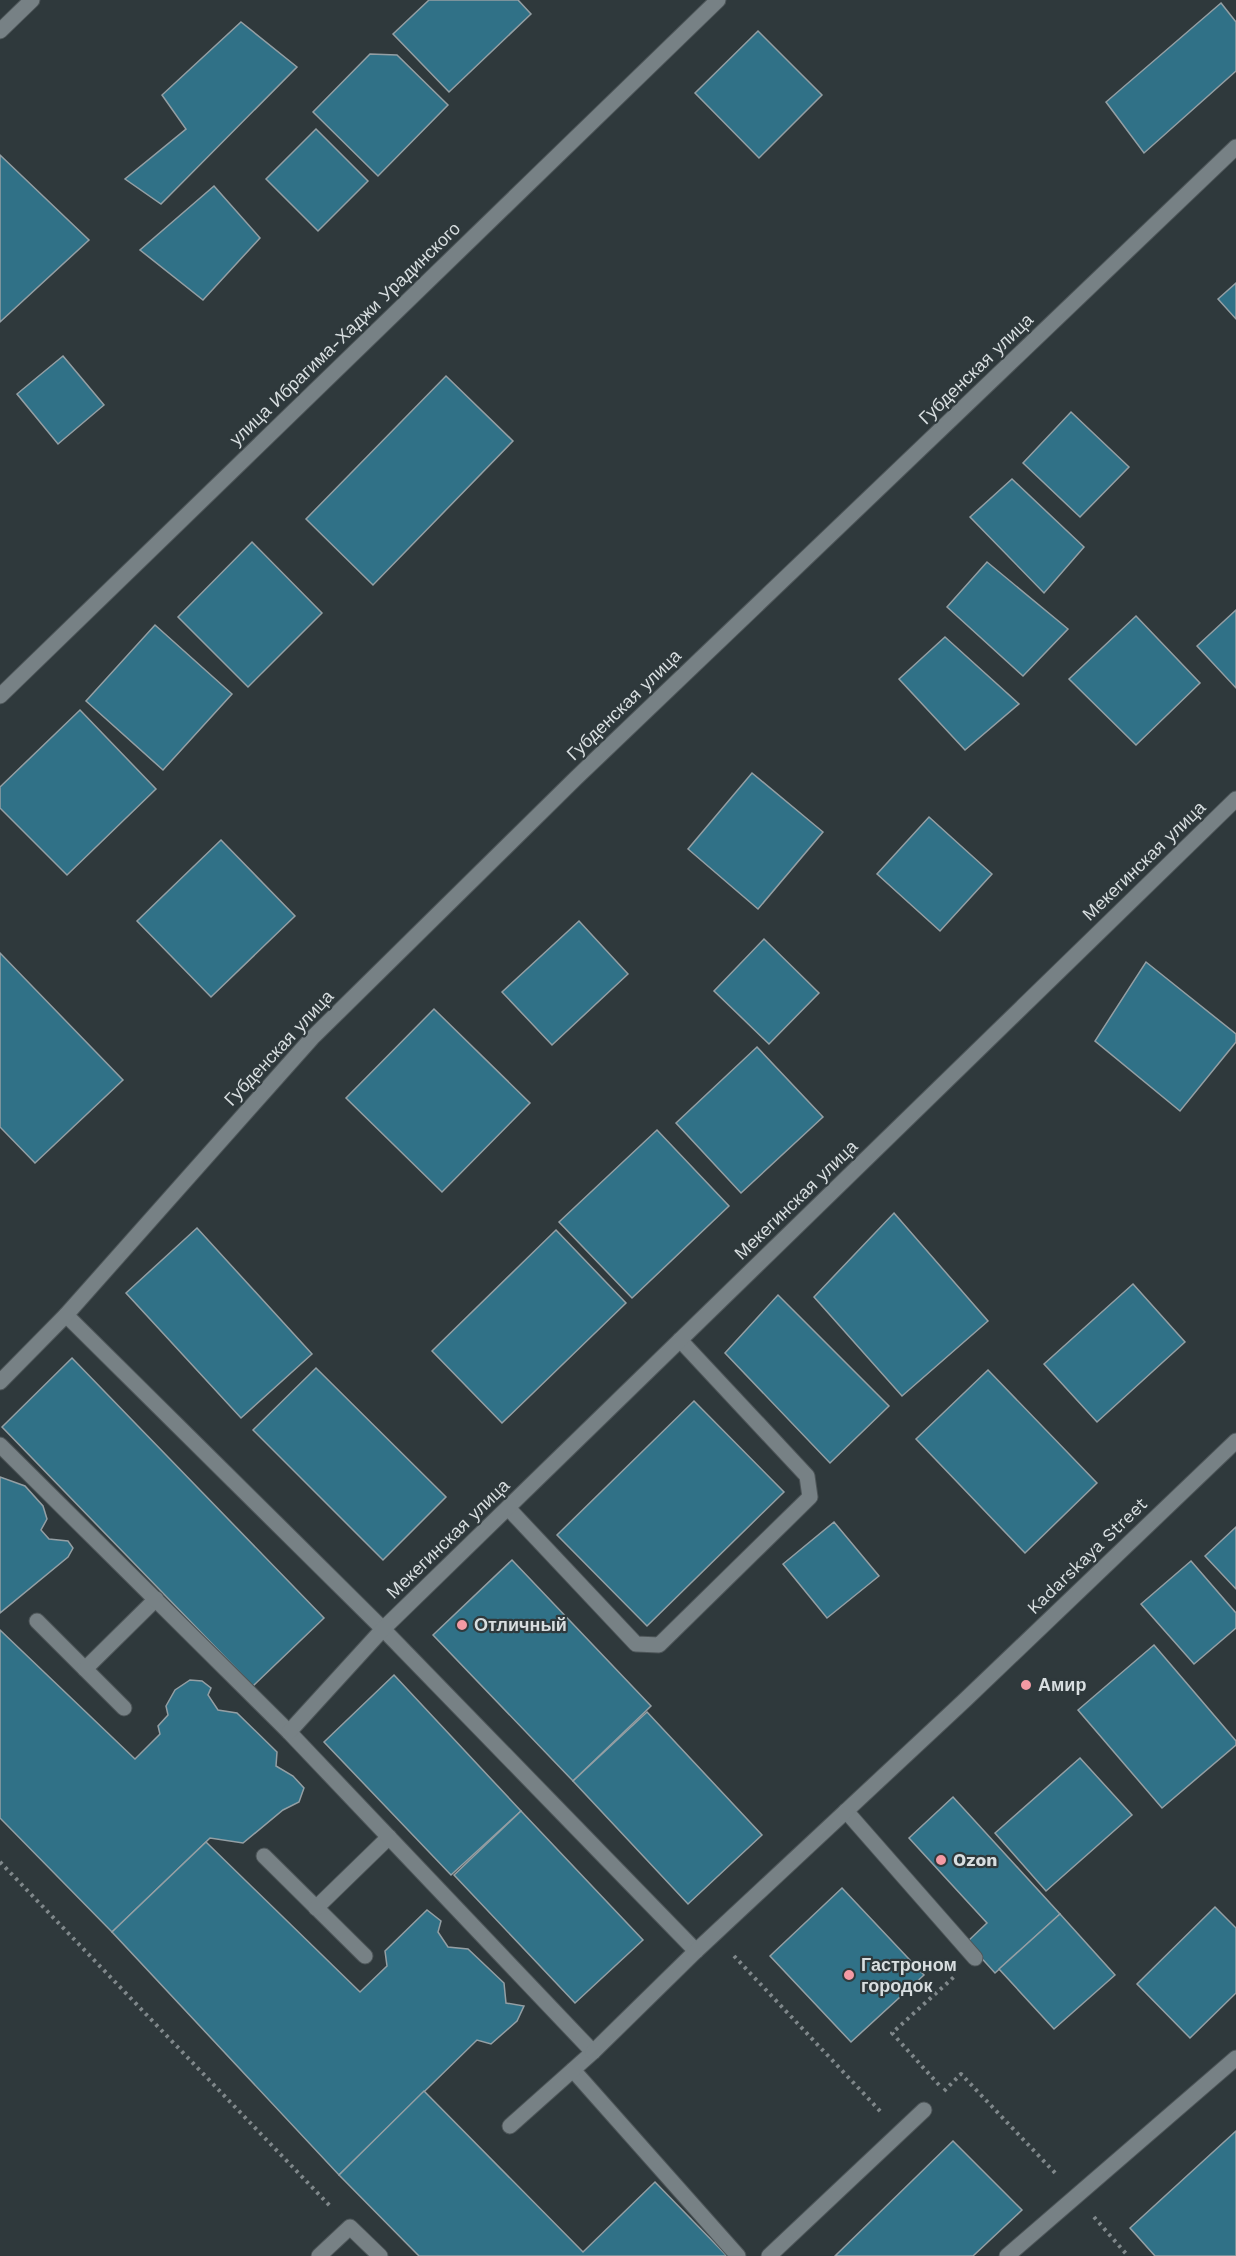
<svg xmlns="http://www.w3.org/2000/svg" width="1236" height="2256" viewBox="0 0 1236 2256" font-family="'Work Sans',sans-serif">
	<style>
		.building { fill: #307187; stroke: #949fa4; stroke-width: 1.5 }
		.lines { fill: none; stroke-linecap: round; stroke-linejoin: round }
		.lane-casing { stroke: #4d5558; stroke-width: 17 }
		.street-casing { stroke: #4d5558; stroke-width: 17 }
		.path { stroke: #80888b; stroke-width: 4; stroke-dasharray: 3 4.5; stroke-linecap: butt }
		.lane { stroke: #778185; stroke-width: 15 }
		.street { stroke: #778185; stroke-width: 15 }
		.poi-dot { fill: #f49aa4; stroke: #2f393c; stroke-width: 2 }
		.labels { text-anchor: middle; stroke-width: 4.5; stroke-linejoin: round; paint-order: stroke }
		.street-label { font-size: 18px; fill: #d8dee0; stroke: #2f393c }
		.poi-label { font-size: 18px; font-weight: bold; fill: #d8dee0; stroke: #2f393c; text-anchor: start }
	</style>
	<rect width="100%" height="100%" fill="#2f393c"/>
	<g class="building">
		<polygon points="429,0 518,0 531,14 449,92 393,34"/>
		<polygon points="1221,3 1236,22 1236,71 1144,153 1106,102"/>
		<polygon points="241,22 297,67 161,204 125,179 186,129 162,95"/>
		<polygon points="758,31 822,95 759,158 695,93"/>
		<polygon points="370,54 397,55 448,105 378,176 313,112"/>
		<polygon points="316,129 368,181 318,231 266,179"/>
		<polygon points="0,155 89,240 0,322"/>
		<polygon points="214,186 260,238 203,300 140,250"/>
		<polygon points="1236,283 1236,319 1218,299"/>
		<polygon points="63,356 104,405 58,444 17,394"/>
		<polygon points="446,376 513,441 373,585 306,519"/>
		<polygon points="1071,412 1129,467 1080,517 1023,463"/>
		<polygon points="1012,479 1084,547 1044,593 970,517"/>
		<polygon points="252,542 322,613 248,687 178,617"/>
		<polygon points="987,562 1068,629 1023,676 947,607"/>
		<polygon points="1236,610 1236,688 1197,646"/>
		<polygon points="1136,616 1200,683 1136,745 1069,679"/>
		<polygon points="155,625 232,694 163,770 86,701"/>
		<polygon points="945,637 1019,704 965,750 899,679"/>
		<polygon points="80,710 156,789 67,875 0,808 0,787"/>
		<polygon points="752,773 823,832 758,909 688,849"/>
		<polygon points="929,817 992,874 940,931 877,874"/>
		<polygon points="221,840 295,916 211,997 137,921"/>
		<polygon points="579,921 628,974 552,1045 502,992"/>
		<polygon points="764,939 819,993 769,1044 714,991"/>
		<polygon points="0,953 123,1080 35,1163 0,1127"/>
		<polygon points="1146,962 1236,1034 1236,1042 1180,1111 1095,1041"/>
		<polygon points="434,1009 530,1103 442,1192 346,1098"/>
		<polygon points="757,1047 823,1117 741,1193 676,1123"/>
		<polygon points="657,1130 729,1206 632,1298 559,1222"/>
		<polygon points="894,1213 988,1321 902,1396 814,1297"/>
		<polygon points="197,1228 312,1354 241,1418 126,1293"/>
		<polygon points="556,1230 626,1303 502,1423 432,1351"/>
		<polygon points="1133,1284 1185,1342 1097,1422 1044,1364"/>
		<polygon points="778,1295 889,1406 830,1463 725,1353"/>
		<polygon points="72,1358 324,1618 253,1686 2,1427"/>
		<polygon points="316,1368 446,1497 383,1560 253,1430"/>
		<polygon points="988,1370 1097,1483 1025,1553 916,1439"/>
		<polygon points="694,1401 784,1492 647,1626 557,1535"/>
		<polygon points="0,1477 25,1486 43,1506 47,1519 41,1530 49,1539 68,1541 73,1548 68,1557 0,1613"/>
		<polygon points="834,1522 879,1576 827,1618 783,1564"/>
		<polygon points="1236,1527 1236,1589 1205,1556"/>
		<polygon points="512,1560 651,1706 573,1781 433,1635"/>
		<polygon points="1191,1561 1236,1613 1236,1628 1194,1664 1141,1604"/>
		<polygon points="0,1630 135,1759 160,1734 158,1726 168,1715 166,1706 175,1690 190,1680 202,1681 211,1688 208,1695 218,1710 237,1713 277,1752 276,1766 293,1776 304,1788 299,1802 283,1810 243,1843 210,1838 112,1932 0,1818"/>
		<polygon points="1154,1645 1236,1741 1236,1745 1162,1808 1078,1710"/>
		<polygon points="394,1675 521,1811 451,1875 324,1742"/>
		<polygon points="647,1712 762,1835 688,1904 573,1781"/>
		<polygon points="1080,1758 1132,1815 1046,1891 995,1833"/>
		<polygon points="953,1797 1060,1914 995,1973 967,1942 987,1923 909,1838"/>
		<polygon points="521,1811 643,1940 575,2003 454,1875"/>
		<polygon points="206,1842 360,1992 387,1966 385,1951 427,1910 441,1921 438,1932 448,1947 468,1949 504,1983 506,2003 524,2006 517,2021 491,2044 477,2040 339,2175 112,1932"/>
		<polygon points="842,1888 924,1975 851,2042 770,1956"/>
		<polygon points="1215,1907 1236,1928 1236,1993 1190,2038 1137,1984"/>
		<polygon points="1060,1914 1115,1975 1054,2029 999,1969"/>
		<polygon points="424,2091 583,2252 655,2182 727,2256 419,2256 339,2175"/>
		<polygon points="1236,2131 1236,2256 1155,2256 1130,2228"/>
		<polygon points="953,2141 1022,2210 973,2256 835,2256"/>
	</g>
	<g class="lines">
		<defs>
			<g id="lane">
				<polyline points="66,1315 383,1629 696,1951"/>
				<polyline points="508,1508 636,1644 659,1645 810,1497 807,1476 680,1340"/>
				<polyline points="37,1621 124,1708"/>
				<polyline points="85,1669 156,1599"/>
				<polyline points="846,1811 975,1958"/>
				<polyline points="264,1856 365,1956"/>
				<polyline points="316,1908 389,1837"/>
				<polyline points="573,2070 738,2256"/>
				<polyline points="319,2256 350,2227 380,2256"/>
				<polyline points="769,2256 924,2110"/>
			</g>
			<g id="street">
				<polyline points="0,31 32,0"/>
				<polyline points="0,696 718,0"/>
				<polyline points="0,1382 66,1315 312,1038 576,778 1236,147"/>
				<polyline points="0,1445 289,1732 593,2052 510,2126"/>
				<polyline points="289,1732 383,1629 1236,799"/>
				<polyline points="593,2052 696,1951 965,1700 1236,1441"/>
				<polyline points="1007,2256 1236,2058"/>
			</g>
		</defs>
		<use href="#lane" class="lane-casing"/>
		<use href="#street" class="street-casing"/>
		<g class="path">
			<polyline points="0,1862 331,2207"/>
			<polyline points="734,1956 881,2112"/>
			<polyline points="939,2085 892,2033 955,1976"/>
			<polyline points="944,2091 961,2074 1058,2176"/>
			<polyline points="1094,2217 1128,2256"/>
		</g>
		<use href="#lane" class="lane"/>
		<use href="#street" class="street"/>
	</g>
	<g class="poi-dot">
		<circle cx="462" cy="1625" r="6"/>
		<circle cx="1026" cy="1685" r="6"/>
		<circle cx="941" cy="1860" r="6"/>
		<circle cx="849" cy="1975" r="6"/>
	</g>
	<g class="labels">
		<g class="street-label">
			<text transform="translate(345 334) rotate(-44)" y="6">улица Ибрагима-Хаджи Урадинского</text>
			<text transform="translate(976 369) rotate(-44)" y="6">Губденская улица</text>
			<text transform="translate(624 705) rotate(-44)" y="6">Губденская улица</text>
			<text transform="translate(1144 861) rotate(-44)" y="6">Мекегинская улица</text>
			<text transform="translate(279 1048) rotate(-47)" y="6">Губденская улица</text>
			<text transform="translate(796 1200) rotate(-44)" y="6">Мекегинская улица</text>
			<text transform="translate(448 1539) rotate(-44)" y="6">Мекегинская улица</text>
			<text transform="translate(1087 1556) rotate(-44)" y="6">Kadarskaya Street</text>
		</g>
		<g class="poi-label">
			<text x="474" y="1631">Отличный</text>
			<text x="1038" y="1691">Амир</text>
			<text x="953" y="1866">Ozon</text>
			<text x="861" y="1971">Гастроном<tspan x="861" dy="21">городок</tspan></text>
		</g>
	</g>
</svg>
